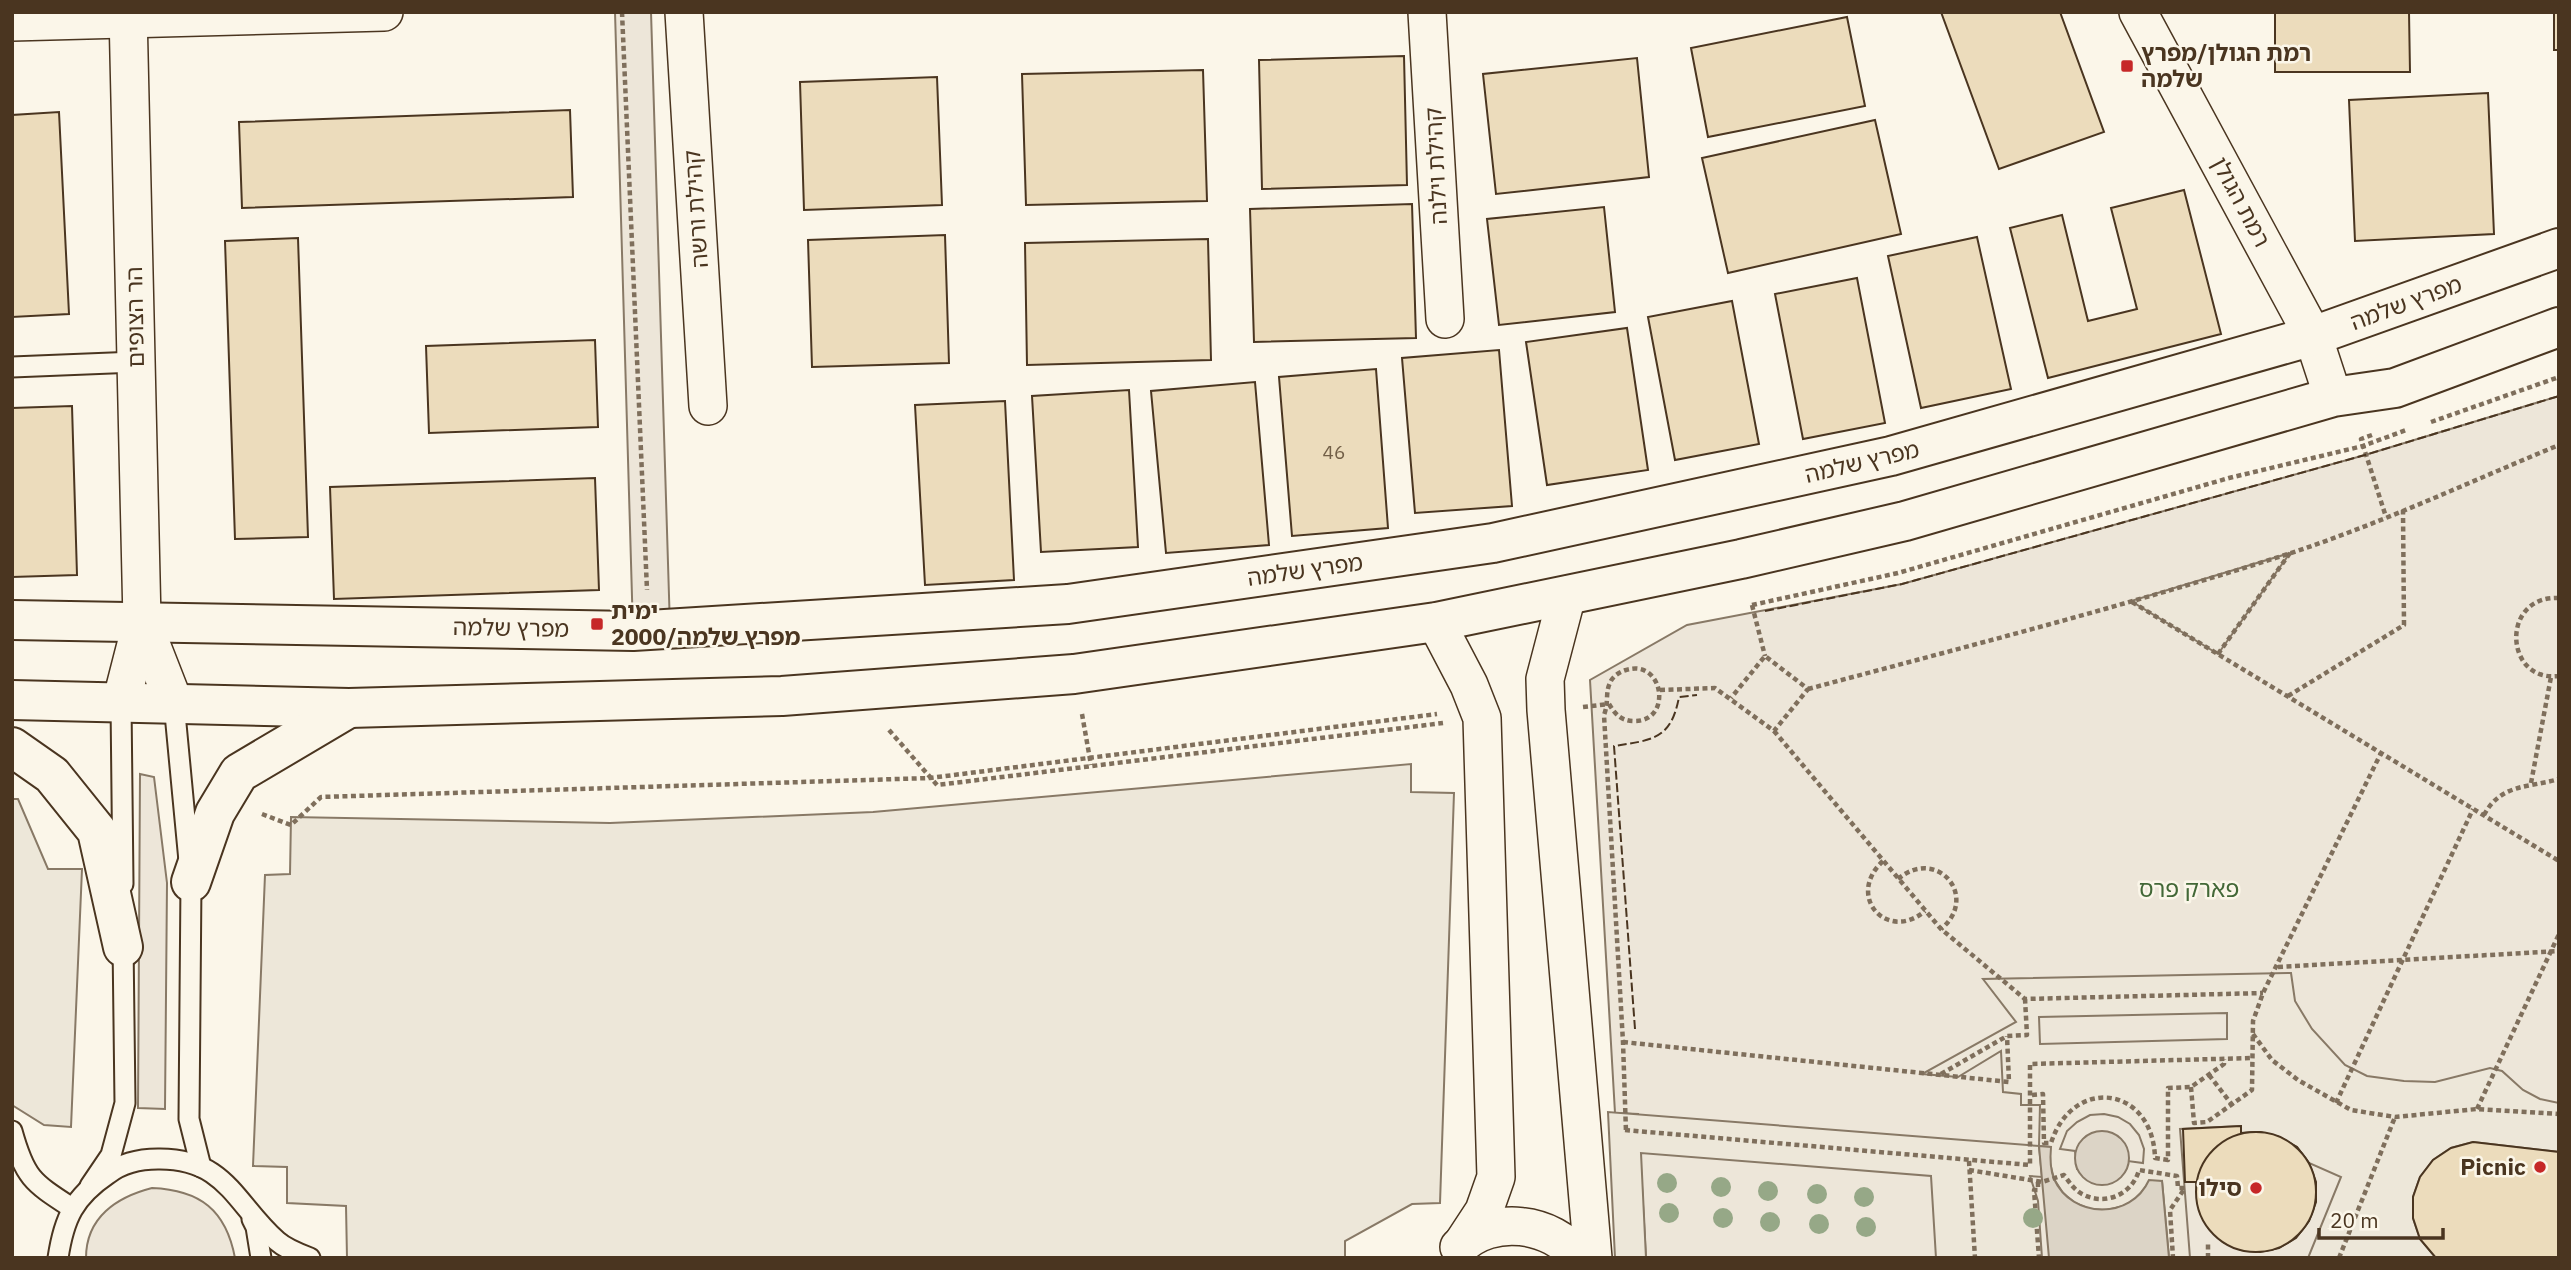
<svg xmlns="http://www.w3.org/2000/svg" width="2571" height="1270" viewBox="0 0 2571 1270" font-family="'IBM Plex Sans','Noto Sans Hebrew',sans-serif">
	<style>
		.green { fill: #ede6d9; stroke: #887966; stroke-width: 2 }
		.parking { fill: #ede7d9; stroke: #887966; stroke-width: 2; fill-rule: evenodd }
		.water { fill: #dcd4c6; stroke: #887966; stroke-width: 2 }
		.building { fill: #ecdcbc; stroke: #4a3520; stroke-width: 2 }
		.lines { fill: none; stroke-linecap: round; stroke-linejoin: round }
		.lane-casing { stroke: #4a3520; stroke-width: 23 }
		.street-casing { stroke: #4a3520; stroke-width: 40 }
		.secondary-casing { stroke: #4a3520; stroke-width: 42 }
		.path { stroke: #7f6f5c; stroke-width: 4.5; stroke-dasharray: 5 3.5; stroke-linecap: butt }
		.lane { stroke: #fbf6e9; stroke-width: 19 }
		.street { stroke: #fbf6e9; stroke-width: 37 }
		.secondary { stroke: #fbf6e9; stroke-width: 38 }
		.fence { stroke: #4a3520; stroke-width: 2; stroke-dasharray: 9 3.5; stroke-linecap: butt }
		.tree { fill: #96a887 }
		.poi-dot { fill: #c62828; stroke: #fbf6e9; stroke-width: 2.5 }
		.labels { text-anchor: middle; stroke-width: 5; stroke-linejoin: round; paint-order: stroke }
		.number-label { font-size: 19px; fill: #725f47 }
		.poi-label { font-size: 23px; font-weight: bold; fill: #4a3520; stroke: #fbf6e9; text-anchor: start }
		.street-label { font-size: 23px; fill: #4a3520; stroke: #fbf6e9 }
		.park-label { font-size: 23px; fill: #436837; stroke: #fbf6e9 }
	</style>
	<rect width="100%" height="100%" fill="#fbf6e9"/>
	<g class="green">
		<polygon points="615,12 651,12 670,628 633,631"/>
		<polygon points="2559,396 2559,1258 1646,1258 1638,1114 1615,1113 1590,680 1687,625 1902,584 2365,455"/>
		<polygon points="140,774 154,777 167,883 165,1109 138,1108"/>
		<path d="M152,1188c48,2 74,22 83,70h-149c0,-41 31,-61 66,-70z"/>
	</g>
	<g class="parking">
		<polygon points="2290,553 2218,654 2131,601"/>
		<polygon points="1411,764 1411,792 1454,793 1440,1203 1412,1204 1345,1241 1345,1258 347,1258 346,1206 287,1203 287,1167 253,1166 265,875 290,874 291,817 610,823 873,812"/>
		<polygon points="12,799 18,799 48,869 82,869 71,1127 44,1125 12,1105"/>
		<path d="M2291,973l4,28 17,28 33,36 22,11 37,5 31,1 55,-14 12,3 21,19 17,9 19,4v49l-86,-10 -22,6 -18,12 -13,17 -7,20v21l7,21 16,19h-128l33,-81 -32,-14 -12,-16 -18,-10 -19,-5 -19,1 -1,-7 -60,3 10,129h-21l-7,-77 -15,4 -10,13 -14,8 -16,4 -17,-1 -15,-6 -12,-10 -9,-14 -4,-16v-16l-11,-1 3,31 -12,-1 8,25 4,57h-106l-5,-82 -290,-23 5,105h-31l-7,-146 431,34 1,-41h-19v-11l-18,-2 -2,-41 -43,26 -36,-3 94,-52 -33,-43zM2227,1013v26l-187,5 -1,-27zM2104,1114l14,3 12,7 9,11 5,14 -1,14 -15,-2 -7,15 -44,-7 -2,-18 -15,-2 7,-18 10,-9 13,-7z"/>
	</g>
	<g class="water">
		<circle cx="2102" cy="1158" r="27"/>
		<path d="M2039,1146l12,1c-1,11 -1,22 3,32 18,40 77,41 95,1l13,1 7,77h-120z"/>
	</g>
	<g class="building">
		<polygon points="1941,12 2060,12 2104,132 1999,169"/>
		<polygon points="2275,12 2409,12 2410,72 2275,72"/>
		<rect x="2554" y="12" width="5" height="38"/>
		<polygon points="1847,17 1865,106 1708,137 1691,48"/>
		<polygon points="1404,56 1407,185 1262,189 1259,60"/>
		<polygon points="1637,58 1649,177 1496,194 1483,74"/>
		<polygon points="1203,70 1207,201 1026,205 1022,74"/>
		<polygon points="937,77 942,205 804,210 800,82"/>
		<polygon points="2488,93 2494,234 2355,241 2349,100"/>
		<polygon points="570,110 573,197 242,208 239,122"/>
		<polygon points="59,112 69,314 12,317 12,115"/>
		<polygon points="1875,120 1901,234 1728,273 1702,158"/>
		<polygon points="2184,190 2221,334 2048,378 2010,228 2062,215 2088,321 2137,309 2111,208"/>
		<polygon points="1412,204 1416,338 1254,342 1250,209"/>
		<polygon points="1604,207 1615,312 1499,325 1487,219"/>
		<polygon points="945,235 949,363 812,367 808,240"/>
		<polygon points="1977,237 2011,389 1921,408 1888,256"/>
		<polygon points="298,238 308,537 235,539 225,241"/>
		<polygon points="1208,239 1211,360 1027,365 1025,243"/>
		<polygon points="1857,278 1885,423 1803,439 1775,294"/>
		<polygon points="1732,301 1759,444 1675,460 1648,317"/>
		<polygon points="1627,328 1648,470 1547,485 1526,342"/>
		<polygon points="595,340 598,427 429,433 426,346"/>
		<polygon points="1499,350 1512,506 1415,513 1402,358"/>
		<polygon points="1376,369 1388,528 1292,536 1279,377"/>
		<polygon points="1255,382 1269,545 1166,553 1151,391"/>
		<polygon points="1129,390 1138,547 1041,552 1032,396"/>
		<polygon points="1005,401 1014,580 925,585 915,405"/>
		<polygon points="72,406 77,575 12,577 12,408"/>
		<polygon points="595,478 599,590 334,599 330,487"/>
		<polygon points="2241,1126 2241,1133 2260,1132 2279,1137 2297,1147 2309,1163 2316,1182 2316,1202 2309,1221 2296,1238 2279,1248 2260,1252 2241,1250 2223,1242 2209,1229 2200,1213 2196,1182 2185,1182 2183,1129"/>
		<circle cx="2256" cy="1192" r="60"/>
		<polygon points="2473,1142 2559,1152 2559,1258 2436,1258 2420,1239 2413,1218 2413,1197 2420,1177 2433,1160 2451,1148"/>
	</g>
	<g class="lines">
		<defs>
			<g id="lane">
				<polyline points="12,367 136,362"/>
				<polyline points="121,703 123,884"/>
				<polyline points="174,703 191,882 189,1119 201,1167"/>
				<path d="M12,1131c13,47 20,51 60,77"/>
				<polyline points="90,1186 111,1155 125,1103 123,942"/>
				<polyline points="252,1219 256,1227 261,1258"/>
				<path d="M58,1258c6,-40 16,-61 50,-84 14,-11 33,-15 50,-15 68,-1 77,45 119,82 9,8 22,13 33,17"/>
			</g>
			<g id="street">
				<polyline points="684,12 708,406"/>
				<polyline points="1427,12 1445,319"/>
				<polyline points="2138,12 2313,336 2333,397"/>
				<polyline points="12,22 384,12"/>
				<polyline points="1567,595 1545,679 1546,710 1593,1258"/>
				<polyline points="142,621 174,703"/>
				<polyline points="1436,622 1469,685 1482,718 1496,1177 1484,1211 1463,1243"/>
				<polyline points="121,703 142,621 128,12"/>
				<path d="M1459,1247c33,-33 93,-25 120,11"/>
			</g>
			<g id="secondary">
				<polyline points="12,620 633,631 1068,604 1493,543 1891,456 2313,336 2559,248"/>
				<polyline points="12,700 349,708 782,696 1074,674 1436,622 1741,559 1905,521 2333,397 2395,388 2559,327"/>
				<polyline points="12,747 52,775 97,831 123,947"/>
				<polyline points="191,882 215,813 239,773 349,708"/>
			</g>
		</defs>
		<use href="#lane" class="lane-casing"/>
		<use href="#street" class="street-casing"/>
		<use href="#secondary" class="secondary-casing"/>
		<g class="path">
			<polyline points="622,12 647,590"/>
			<polyline points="2431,422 2559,377"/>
			<polyline points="2372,435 2361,439 2386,517"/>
			<path d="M2559,598c-59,-3 -55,85 0,78"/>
			<polyline points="2132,602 2559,861"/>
			<polyline points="1752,605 1898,573 2229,478 2363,446 2406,430"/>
			<polyline points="1752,605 1765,656"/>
			<polyline points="2218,654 2290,553"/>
			<path d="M1808,689c160,-43 322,-84 480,-135 92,-30 181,-72 271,-109"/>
			<polyline points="1660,690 1715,688 1774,731 1808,689 1765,656 1731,698"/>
			<polyline points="2288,696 2404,625 2403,510"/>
			<path d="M1609,704c6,10 12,17 25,17 39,1 30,-63 -8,-51 -7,2 -14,7 -16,13 -5,10 -1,19 -6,32l19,327 3,90"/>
			<polyline points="1583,707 1609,704"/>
			<polyline points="1082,714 1091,765"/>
			<polyline points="889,730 937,785 1443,723"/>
			<polyline points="1774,731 1941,929 2025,999 2263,993"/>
			<polyline points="2531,783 2551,677"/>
			<polyline points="262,814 291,825 321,797 930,778 1437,714"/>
			<path d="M2484,815c17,-32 45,-27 75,-36"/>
			<path d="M1883,861c-38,35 4,82 42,50"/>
			<path d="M1898,879c39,-33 82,18 43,50"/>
			<polyline points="2278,967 2559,951"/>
			<polyline points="2253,1034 2272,1060 2298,1080 2351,1110 2395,1117 2477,1109 2559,1114"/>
			<polyline points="1623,1042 2009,1082 2007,1036"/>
			<polyline points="1941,1074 2007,1036 2027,1035 2025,999"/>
			<polyline points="2209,1075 2233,1106"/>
			<polyline points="2191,1087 2194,1123 2207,1122 2252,1090 2253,1021 2263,993 2381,753"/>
			<path d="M2032,1095l11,-1 1,49h7c22,-68 102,-57 104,15l13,2v-72l23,-1 33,-23v-5"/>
			<polyline points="2336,1103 2473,809"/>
			<polyline points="2477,1109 2559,934"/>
			<polyline points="1625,1130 2030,1165 2030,1064 2252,1058"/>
			<polyline points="1969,1161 1975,1258"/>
			<path d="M1969,1170l73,12 22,-7c6,8 11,16 20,20 23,11 49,-2 55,-25l38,6 1,12h7l-15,22 3,48"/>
			<polyline points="2038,1182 2038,1190 2034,1190 2039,1258"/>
			<polyline points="2208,1258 2208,1244"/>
			<polyline points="2339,1258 2395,1117"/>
		</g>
		<use href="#lane" class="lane"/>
		<use href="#street" class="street"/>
		<use href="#secondary" class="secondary"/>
		<g class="fence">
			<polyline points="1765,611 1902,584 2365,455 2559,396"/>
			<path d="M1635,1029l-21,-283c38,-6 57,-6 65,-49l18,-2"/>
		</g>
	</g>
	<g class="tree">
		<circle cx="1667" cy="1183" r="10"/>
		<circle cx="1721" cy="1187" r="10"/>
		<circle cx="1768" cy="1191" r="10"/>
		<circle cx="1817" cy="1194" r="10"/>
		<circle cx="1864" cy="1197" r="10"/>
		<circle cx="1669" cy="1213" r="10"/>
		<circle cx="1723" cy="1218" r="10"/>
		<circle cx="2033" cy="1218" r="10"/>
		<circle cx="1770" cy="1222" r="10"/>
		<circle cx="1819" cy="1224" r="10"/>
		<circle cx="1866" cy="1227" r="10"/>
	</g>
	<g class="poi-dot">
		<rect x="2120" y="59" width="14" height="14" rx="3.5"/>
		<rect x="590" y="617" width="14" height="14" rx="3.5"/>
		<circle cx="2540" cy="1167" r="7"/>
		<circle cx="2256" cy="1188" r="7"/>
	</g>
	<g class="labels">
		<g class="number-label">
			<text x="1334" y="459">46</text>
		</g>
		<g class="poi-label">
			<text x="2141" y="61">רמת הגולן/מפרץ<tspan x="2141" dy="26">שלמה</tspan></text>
			<text x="611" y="619">ימית<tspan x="611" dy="26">2000/מפרץ שלמה</tspan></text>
			<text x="2526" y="1175" text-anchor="end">Picnic</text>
			<text x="2242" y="1196" text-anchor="end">סילו</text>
		</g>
		<g class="street-label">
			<text transform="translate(1436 166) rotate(-93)" y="8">קהילת וילנה</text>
			<text transform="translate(2241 202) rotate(62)" y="8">רמת הגולן</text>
			<text transform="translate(696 209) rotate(-94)" y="8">קהילת ורשה</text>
			<text transform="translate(2406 303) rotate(-20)" y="8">מפרץ שלמה</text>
			<text transform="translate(135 317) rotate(-91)" y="8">הר הצופים</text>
			<text transform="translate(1862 462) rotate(-13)" y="8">מפרץ שלמה</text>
			<text transform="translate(1305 570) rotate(-8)" y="8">מפרץ שלמה</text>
			<text transform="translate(511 628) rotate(1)" y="8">מפרץ שלמה</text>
		</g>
		<g class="park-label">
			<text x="2189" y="897">פארק פרס</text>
		</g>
	</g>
	<rect width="2571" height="1270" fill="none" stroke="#4a3520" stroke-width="28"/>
	<path d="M2319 1228v10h124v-10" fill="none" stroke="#4a3520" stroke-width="3.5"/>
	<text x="2330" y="1228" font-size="21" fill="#4a3520" stroke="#fbf6e9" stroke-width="5" paint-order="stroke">20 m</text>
</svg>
